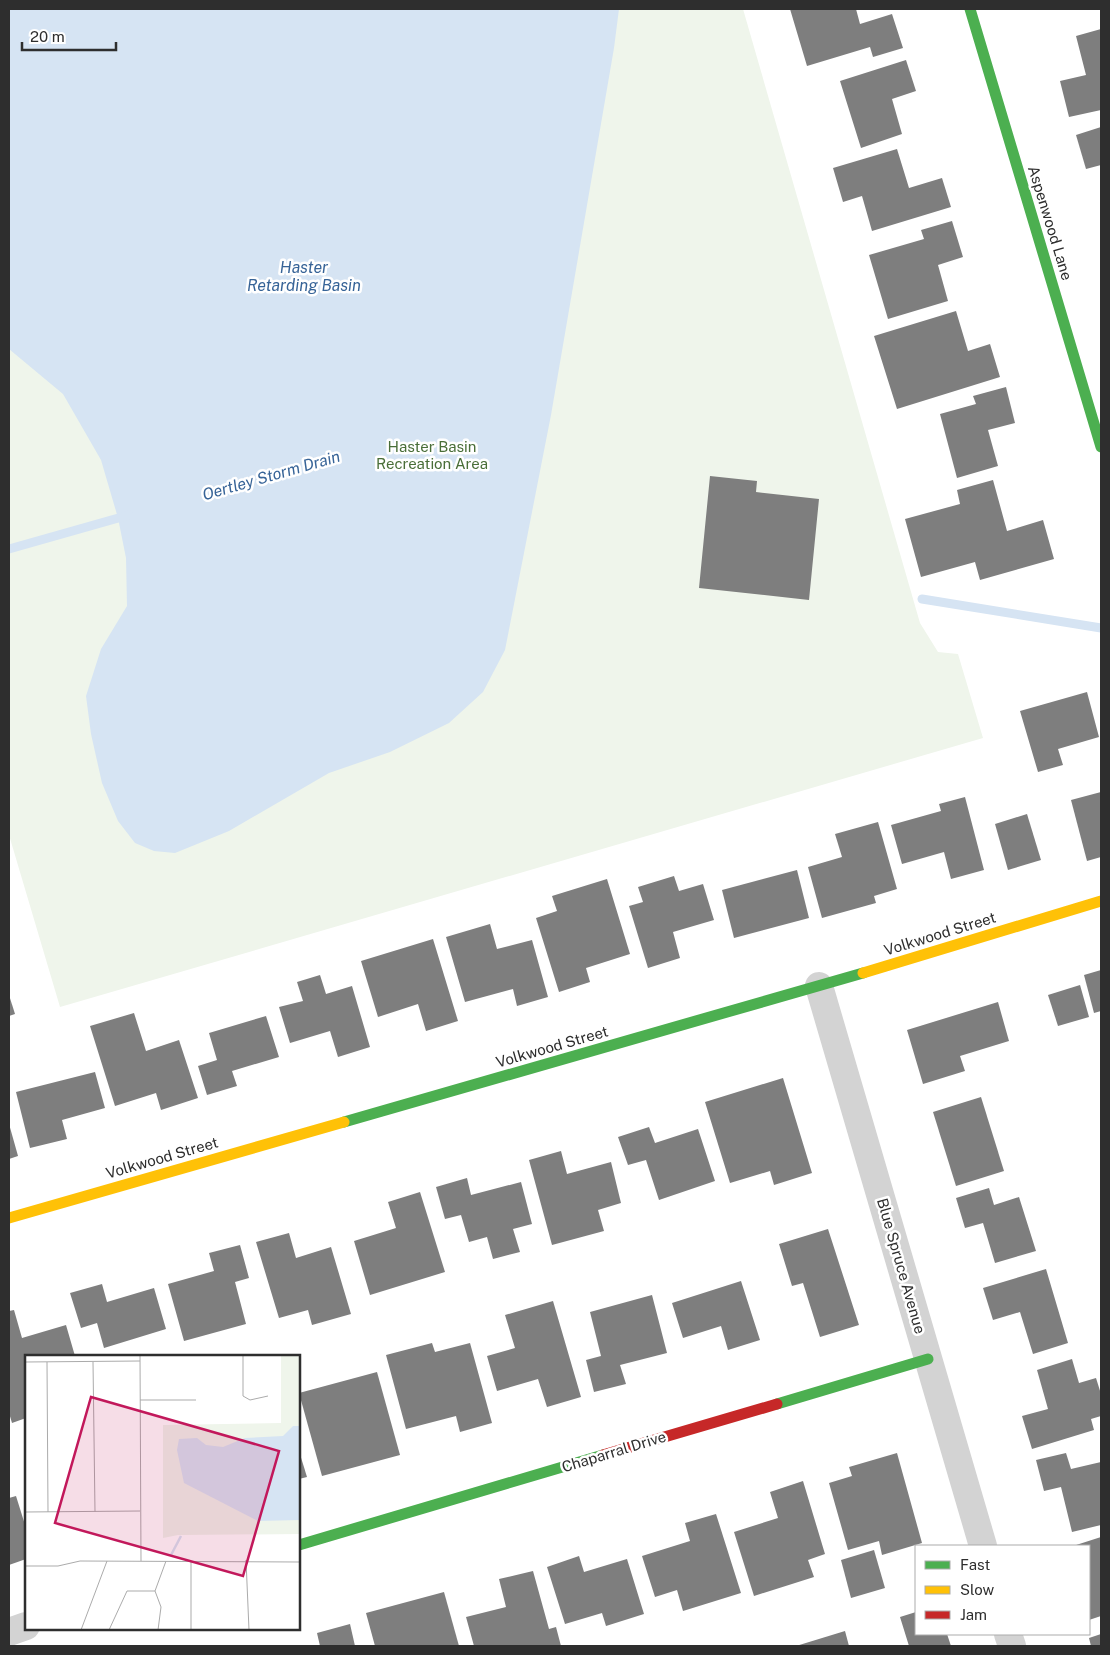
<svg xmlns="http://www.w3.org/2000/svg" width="1110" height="1655" viewBox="0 0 1110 1655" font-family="'Public Sans',sans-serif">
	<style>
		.green { fill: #eff5eb }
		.water { fill: #d6e4f3 }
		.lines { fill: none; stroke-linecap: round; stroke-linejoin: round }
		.stream { stroke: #d6e4f3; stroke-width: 9 }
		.building { fill: #7e7e7e }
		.street { stroke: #d3d3d3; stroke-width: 28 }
		.fast { stroke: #4caf50; stroke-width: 11 }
		.slow { stroke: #ffc107; stroke-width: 11 }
		.jam { stroke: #c62828; stroke-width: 11 }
		.labels { text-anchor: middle; stroke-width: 5; stroke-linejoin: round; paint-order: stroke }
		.street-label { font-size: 15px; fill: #2e2e2e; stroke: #fff }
		.park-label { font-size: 15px; fill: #496e38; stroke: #fff }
		.water-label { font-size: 16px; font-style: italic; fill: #366397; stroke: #fff }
		.inset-river { fill: none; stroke: #d6e4f3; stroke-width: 2.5 }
		.inset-road { fill: none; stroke: #ababab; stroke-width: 1 }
		.view { fill: #c2185b; fill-opacity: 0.15; stroke: #c2185b; stroke-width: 2.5 }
		.inset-edge { fill: none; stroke: #2e2e2e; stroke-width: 2.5 }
	</style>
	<rect width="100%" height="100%" fill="#fff"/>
	<polygon class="green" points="9,9 743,9 920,623 938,652 958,654 983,738 60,1007 9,835"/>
	<polygon class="water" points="9,9 619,9 614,48 551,415 505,650 483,692 449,723 390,752 329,773 229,831 175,853 154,851 135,843 118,821 102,783 91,734 86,696 101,649 127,606 126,558 118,518 101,460 63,394 9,349"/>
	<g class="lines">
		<g class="stream">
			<polyline points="9,549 129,515"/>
			<polyline points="922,599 1101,628"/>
		</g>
	</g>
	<g class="building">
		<polygon points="790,9 856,9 860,24 892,14 903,48 873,57 870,47 807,66"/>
		<polygon points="1101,29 1101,110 1069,117 1060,81 1086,75 1076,36"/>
		<polygon points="906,60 916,91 892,99 902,134 861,148 840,81"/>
		<polygon points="1101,127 1101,165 1086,169 1076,135"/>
		<polygon points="897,149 909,188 942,178 951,207 872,231 862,196 843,202 833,168"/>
		<polygon points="952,221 963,257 938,265 948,301 888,319 869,255 924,239 921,230"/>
		<polygon points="956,311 968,351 990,344 1000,377 897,409 874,336"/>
		<polygon points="1006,387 1015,423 988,430 998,466 957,478 940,414 976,404 973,396"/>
		<polygon points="710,476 757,481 756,492 819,499 809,600 699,588"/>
		<polygon points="993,480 1007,531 1043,520 1054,559 980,580 975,562 921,577 905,519 960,504 957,490"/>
		<polygon points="1087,692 1099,737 1058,749 1063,765 1038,772 1020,711"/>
		<polygon points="1101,792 1101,857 1087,861 1071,800"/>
		<polygon points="965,797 984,870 951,879 944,852 902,864 891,825 941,811 939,804"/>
		<polygon points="1027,814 1041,860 1008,870 995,824"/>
		<polygon points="878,822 897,889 874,896 876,903 822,918 808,867 842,857 835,834"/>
		<polygon points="797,870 809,918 734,938 722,890"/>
		<polygon points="674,876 679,891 703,884 714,920 673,932 680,958 648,968 629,906 643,902 638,887"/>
		<polygon points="607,879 630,954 586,968 590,982 559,992 536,918 557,911 552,896"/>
		<polygon points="490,924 497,949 532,940 548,997 517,1006 513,989 465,1002 446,937"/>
		<polygon points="433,939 458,1021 426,1031 418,1004 378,1017 361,961"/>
		<polygon points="1101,970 1101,1011 1094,1013 1084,975"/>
		<polygon points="320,975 326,994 352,986 370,1047 338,1057 330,1031 290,1043 279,1007 303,1001 297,982"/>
		<polygon points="1080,985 1089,1017 1058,1026 1048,995"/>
		<polygon points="9,995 15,1014 9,1016"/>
		<polygon points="998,1002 1009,1041 960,1056 965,1071 923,1084 907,1030"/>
		<polygon points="134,1013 146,1051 179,1040 198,1098 161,1110 156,1093 115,1106 90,1026"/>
		<polygon points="266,1016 279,1057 232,1071 237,1086 207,1095 198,1066 217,1060 209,1033"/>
		<polygon points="95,1072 105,1108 62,1120 67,1139 30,1148 16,1092"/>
		<polygon points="783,1078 812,1173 774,1185 770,1171 730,1183 705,1102"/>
		<polygon points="981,1097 1004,1171 956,1186 933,1112"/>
		<polygon points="9,1124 18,1156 9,1159"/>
		<polygon points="649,1127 655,1143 698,1129 715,1181 659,1200 646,1160 628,1165 618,1137"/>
		<polygon points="561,1151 567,1174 611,1162 621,1203 598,1210 604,1231 552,1245 529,1160"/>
		<polygon points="467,1178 471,1195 521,1182 532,1224 513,1229 520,1252 493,1259 487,1237 469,1242 461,1215 445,1219 436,1187"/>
		<polygon points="989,1188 994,1205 1019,1197 1036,1251 995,1263 983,1223 965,1228 956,1198"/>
		<polygon points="420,1192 445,1272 370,1295 354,1241 396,1228 388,1202"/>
		<polygon points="828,1229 859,1325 820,1337 803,1283 792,1286 779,1244"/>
		<polygon points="289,1233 296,1258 331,1247 351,1314 312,1325 308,1310 279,1318 256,1242"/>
		<polygon points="240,1245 249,1278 235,1282 246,1324 184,1341 168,1284 214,1271 209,1253"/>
		<polygon points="1046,1269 1068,1343 1033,1354 1020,1312 993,1320 983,1288"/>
		<polygon points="741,1281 760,1340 728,1350 721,1326 683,1338 672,1303"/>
		<polygon points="102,1284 107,1302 154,1288 166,1329 104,1348 97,1323 81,1328 70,1293"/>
		<polygon points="652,1295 667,1353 620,1365 626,1384 594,1392 586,1360 601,1356 590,1312"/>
		<polygon points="553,1301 581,1397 547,1407 538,1379 497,1391 487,1356 515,1348 505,1315"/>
		<polygon points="14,1310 22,1338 66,1325 75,1356 26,1356 26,1418 12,1423 9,1413 9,1311"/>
		<polygon points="432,1343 435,1352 470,1343 492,1423 460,1432 456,1416 406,1429 386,1355"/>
		<polygon points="1072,1359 1079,1383 1096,1378 1101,1394 1101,1416 1091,1419 1094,1430 1032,1449 1022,1416 1048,1409 1037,1370"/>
		<polygon points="377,1372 400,1455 322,1476 299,1393"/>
		<polygon points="299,1451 307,1477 299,1479"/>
		<polygon points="897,1453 922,1543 882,1555 879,1541 848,1550 829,1483 852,1476 849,1467"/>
		<polygon points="1066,1453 1071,1469 1101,1462 1101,1525 1072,1532 1061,1487 1044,1491 1036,1460"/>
		<polygon points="803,1481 825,1554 808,1560 814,1577 754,1596 734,1532 778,1518 770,1492"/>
		<polygon points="16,1496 26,1528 26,1559 9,1565 9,1498"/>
		<polygon points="716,1514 741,1593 683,1611 677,1590 655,1597 642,1556 690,1541 685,1523"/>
		<polygon points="1101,1537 1101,1616 1089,1620 1089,1546 1073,1546"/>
		<polygon points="874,1550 885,1588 851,1598 841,1560"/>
		<polygon points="579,1556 584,1572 627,1559 644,1614 606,1626 602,1613 565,1624 547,1567"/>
		<polygon points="533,1571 549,1629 556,1627 561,1646 474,1646 466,1617 506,1607 499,1579"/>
		<polygon points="444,1592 459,1646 375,1646 366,1613"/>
		<polygon points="916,1612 916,1634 947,1634 951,1646 909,1646 900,1617"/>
		<polygon points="350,1624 355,1646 320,1646 317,1633"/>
		<polygon points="845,1631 849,1646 796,1646"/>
		<polygon points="1101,1634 1101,1646 1091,1646 1089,1638"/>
	</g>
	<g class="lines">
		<g class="street">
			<polyline points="819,986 983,1546"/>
			<polyline points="9,1632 26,1626"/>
			<polyline points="1008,1634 1012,1646"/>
		</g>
		<g class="fast">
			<polyline points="970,9 1101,447"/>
			<polyline points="344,1122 863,973"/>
			<polyline points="777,1404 928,1359"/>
			<polyline points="299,1545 603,1455"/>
		</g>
		<g class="slow">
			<polyline points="863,973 1101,901"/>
			<polyline points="9,1218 344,1122"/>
		</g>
		<polyline class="jam" points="603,1455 777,1404"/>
	</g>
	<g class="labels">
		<g class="street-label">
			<text transform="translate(1050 223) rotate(73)" y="5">Aspenwood Lane</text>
			<text transform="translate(940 934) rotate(-17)" y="5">Volkwood Street</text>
			<text transform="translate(552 1047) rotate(-16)" y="5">Volkwood Street</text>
			<text transform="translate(162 1158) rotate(-16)" y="5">Volkwood Street</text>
			<text transform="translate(901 1266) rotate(74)" y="5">Blue Spruce Avenue</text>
			<text transform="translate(614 1452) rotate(-17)" y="5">Chaparral Drive</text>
		</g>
		<g class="park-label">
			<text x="432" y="452">Haster Basin<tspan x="432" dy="17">Recreation Area</tspan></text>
		</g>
		<g class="water-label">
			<text x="304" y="273">Haster<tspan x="304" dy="18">Retarding Basin</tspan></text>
			<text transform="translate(271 475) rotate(-16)" y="6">Oertley Storm Drain</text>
		</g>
	</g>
	<g transform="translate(25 1355)">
		<rect width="275" height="275" fill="#fff"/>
		<path d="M256,0h19v179l-122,1 -15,3v-113l118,-2z" fill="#eff5eb"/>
		<path d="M268,71h7v94l-42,1 -74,-38 -7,-33 2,-11 18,-1 9,7 17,2 22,-9 38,-2z" fill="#d6e4f3"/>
		<path class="inset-river" d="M146,200l10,-19"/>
		<path class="inset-road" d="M115,0l1,206M218,0v41l7,4 18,-4M0,7l115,-1M22,7l1,150M68,7l2,150M115,45h56M0,157l115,-1M221,205l3,70M166,206v69M0,211h33l22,-5 220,1M56,275l26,-69M84,275l18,-39h28M133,275l3,-23 -6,-16 11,-30"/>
		<path class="view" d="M66,42l188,54 -36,125 -188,-53z"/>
		<rect width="275" height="275" class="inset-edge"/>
	</g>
	<rect width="1110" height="1655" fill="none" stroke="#2e2e2e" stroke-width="20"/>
	<rect x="915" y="1545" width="175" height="90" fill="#ffffff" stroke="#ababab"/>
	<rect x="925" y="1561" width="25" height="8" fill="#4caf50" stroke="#ababab"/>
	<text x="960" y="1570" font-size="15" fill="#2e2e2e">Fast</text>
	<rect x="925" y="1586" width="25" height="8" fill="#ffc107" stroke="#ababab"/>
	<text x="960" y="1595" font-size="15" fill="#2e2e2e">Slow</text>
	<rect x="925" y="1611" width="25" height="8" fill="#c62828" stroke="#ababab"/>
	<text x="960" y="1620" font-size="15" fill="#2e2e2e">Jam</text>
	<path d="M22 42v8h94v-8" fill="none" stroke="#2e2e2e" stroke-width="2.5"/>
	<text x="30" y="42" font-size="15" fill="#2e2e2e" stroke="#ffffff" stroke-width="4" paint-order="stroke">20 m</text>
</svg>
